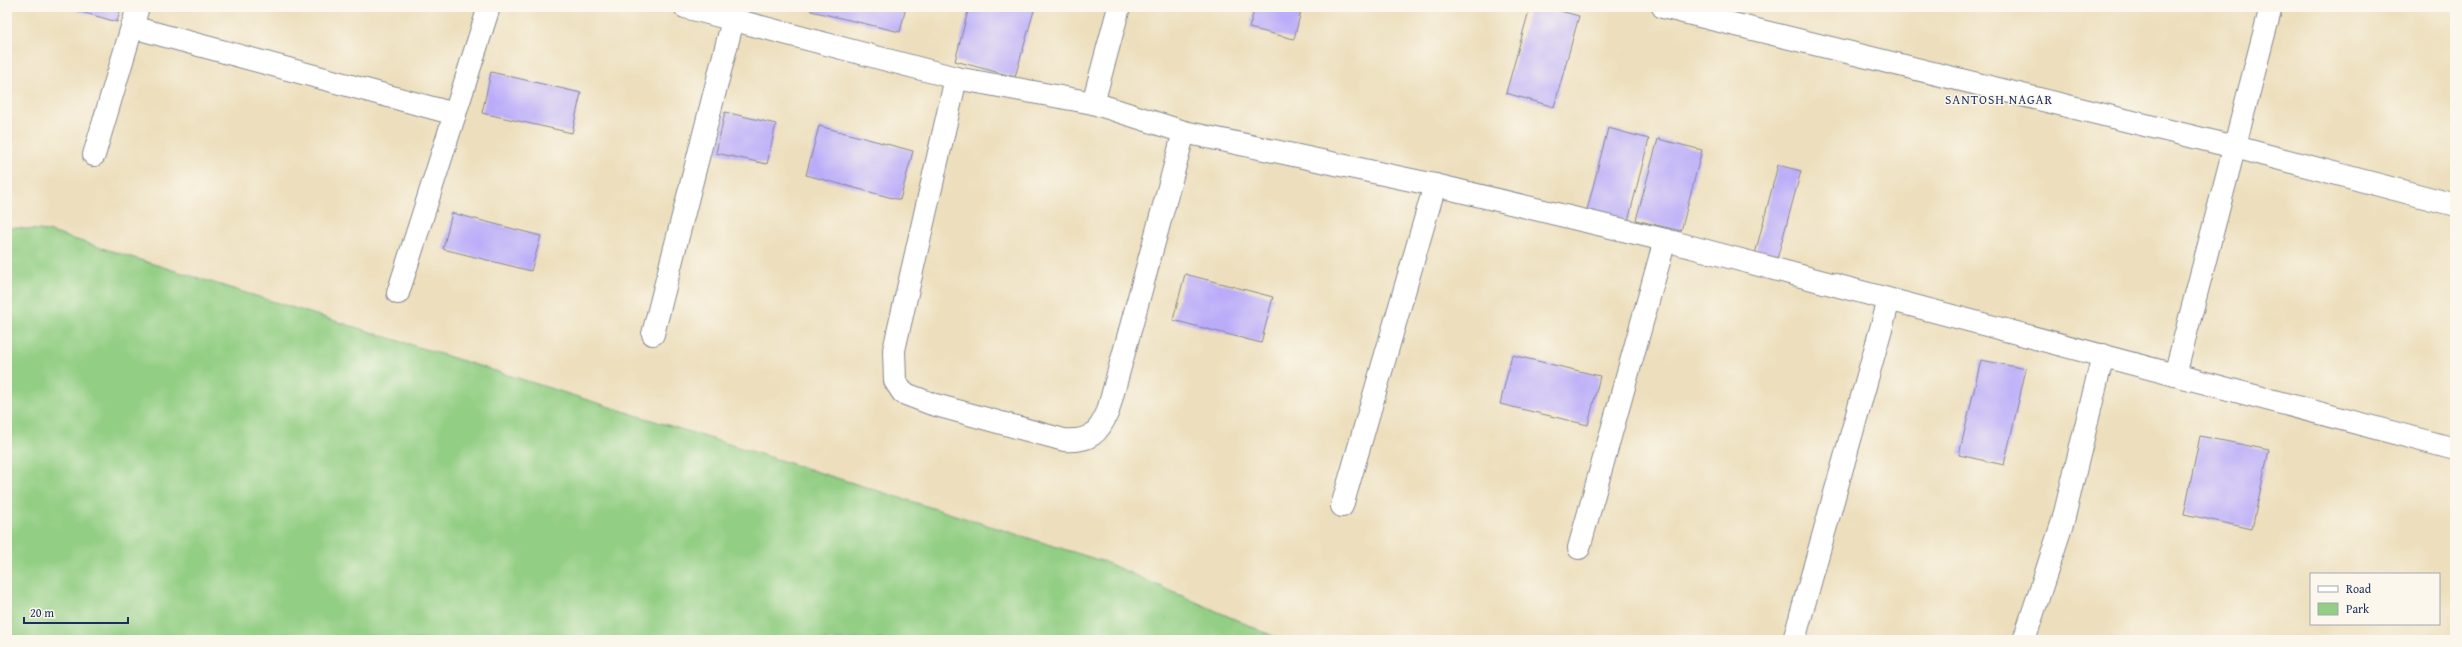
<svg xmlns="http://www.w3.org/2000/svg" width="2462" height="647" viewBox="0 0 2462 647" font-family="'Gentium Book Plus',serif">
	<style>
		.green { fill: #92ce83; stroke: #567e70 }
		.building { fill: #baacf9 }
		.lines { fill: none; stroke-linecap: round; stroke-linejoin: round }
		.street-casing { stroke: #84878e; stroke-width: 24 }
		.street { stroke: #fff; stroke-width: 22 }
		.labels { text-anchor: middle; stroke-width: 3; stroke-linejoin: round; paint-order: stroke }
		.neighbourhood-label { font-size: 13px; letter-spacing: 1px; fill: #1b2f5e; stroke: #fbf7ec }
	</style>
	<rect width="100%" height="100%" fill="#fbf7ec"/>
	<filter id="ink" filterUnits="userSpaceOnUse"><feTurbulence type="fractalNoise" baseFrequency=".025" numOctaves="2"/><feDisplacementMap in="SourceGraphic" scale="8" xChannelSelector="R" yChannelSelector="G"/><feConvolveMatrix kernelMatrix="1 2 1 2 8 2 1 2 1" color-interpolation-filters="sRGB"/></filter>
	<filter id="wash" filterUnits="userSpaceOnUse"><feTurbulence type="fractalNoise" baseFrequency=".012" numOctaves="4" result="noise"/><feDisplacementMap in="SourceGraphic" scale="16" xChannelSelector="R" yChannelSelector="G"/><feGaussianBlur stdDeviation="0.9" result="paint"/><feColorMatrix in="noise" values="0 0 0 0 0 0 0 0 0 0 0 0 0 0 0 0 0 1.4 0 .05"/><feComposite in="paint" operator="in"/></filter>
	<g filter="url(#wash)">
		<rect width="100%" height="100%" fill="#eddfbd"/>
		<polygon class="green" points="7,227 48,231 1105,562 1282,640 7,640"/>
		<g id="blocks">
			<g class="building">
				<polygon points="64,7 121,7 117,22"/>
				<polygon points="812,7 906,7 900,32 811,11"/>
				<polygon points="969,7 1035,7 1015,77 955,61"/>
				<polygon points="1255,7 1302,7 1294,39 1249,28"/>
				<polygon points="1530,7 1546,7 1579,16 1554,107 1506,93"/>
				<polygon points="491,72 581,93 572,133 482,113"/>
				<polygon points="725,112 776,124 767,164 716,153"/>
				<polygon points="819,126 913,151 900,200 806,175"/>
				<polygon points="1608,128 1649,139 1628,221 1587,210"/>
				<polygon points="1658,139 1702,150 1681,231 1636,220"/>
				<polygon points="1778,165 1801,171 1777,259 1755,254"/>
				<polygon points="452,213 541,236 531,271 443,249"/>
				<polygon points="1185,274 1273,297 1261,343 1173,320"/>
				<polygon points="1512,355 1600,376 1588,425 1500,404"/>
				<polygon points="1981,360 2026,369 2004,465 1959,455"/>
				<polygon points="2200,436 2269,450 2252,529 2184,514"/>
			</g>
		</g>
	</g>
	<g filter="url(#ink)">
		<use href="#blocks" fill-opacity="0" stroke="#84878e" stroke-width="1"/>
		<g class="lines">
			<defs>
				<g id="street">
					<polyline points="685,7 956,78 1093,103 1184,132 1435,185 1665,240 2455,449"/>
					<polyline points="1663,7 2235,147 2455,205"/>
					<polyline points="132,27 455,114"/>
					<path d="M956,78l-62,272 1,31 8,12 29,11 132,36c26,2 35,-7 44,-29l76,-279"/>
					<polyline points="1093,103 1119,7"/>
					<polyline points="94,155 138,7"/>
					<polyline points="398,293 489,7"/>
					<polyline points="653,334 733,20"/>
					<polyline points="2175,375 2271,7"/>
					<polyline points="1342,506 1435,185"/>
					<polyline points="1579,548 1665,240"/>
					<polyline points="1794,640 1889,300"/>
					<polyline points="2024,640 2063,521 2103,355"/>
				</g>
			</defs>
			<use href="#street" class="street-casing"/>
			<use href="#street" class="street"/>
		</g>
	</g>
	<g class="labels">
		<g class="neighbourhood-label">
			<text x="1999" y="104">SANTOSH NAGAR</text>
		</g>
	</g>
	<rect width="2462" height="647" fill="none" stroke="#fbf7ec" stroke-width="24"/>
	<rect x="2310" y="573" width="130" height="52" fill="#fbf7ec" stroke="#a1a7b3"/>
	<rect x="2318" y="586" width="20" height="6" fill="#ffffff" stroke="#a1a7b3"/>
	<text x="2346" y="593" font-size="12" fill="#1b2f5e">Road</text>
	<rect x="2318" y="603" width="20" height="12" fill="#92ce83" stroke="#a1a7b3"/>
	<text x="2346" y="613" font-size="12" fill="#1b2f5e">Park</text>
	<path d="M24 617v6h104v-6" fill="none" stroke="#1b2f5e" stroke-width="2"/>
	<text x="30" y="617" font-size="12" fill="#1b2f5e" stroke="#fbf7ec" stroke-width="3" paint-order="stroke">20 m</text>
</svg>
